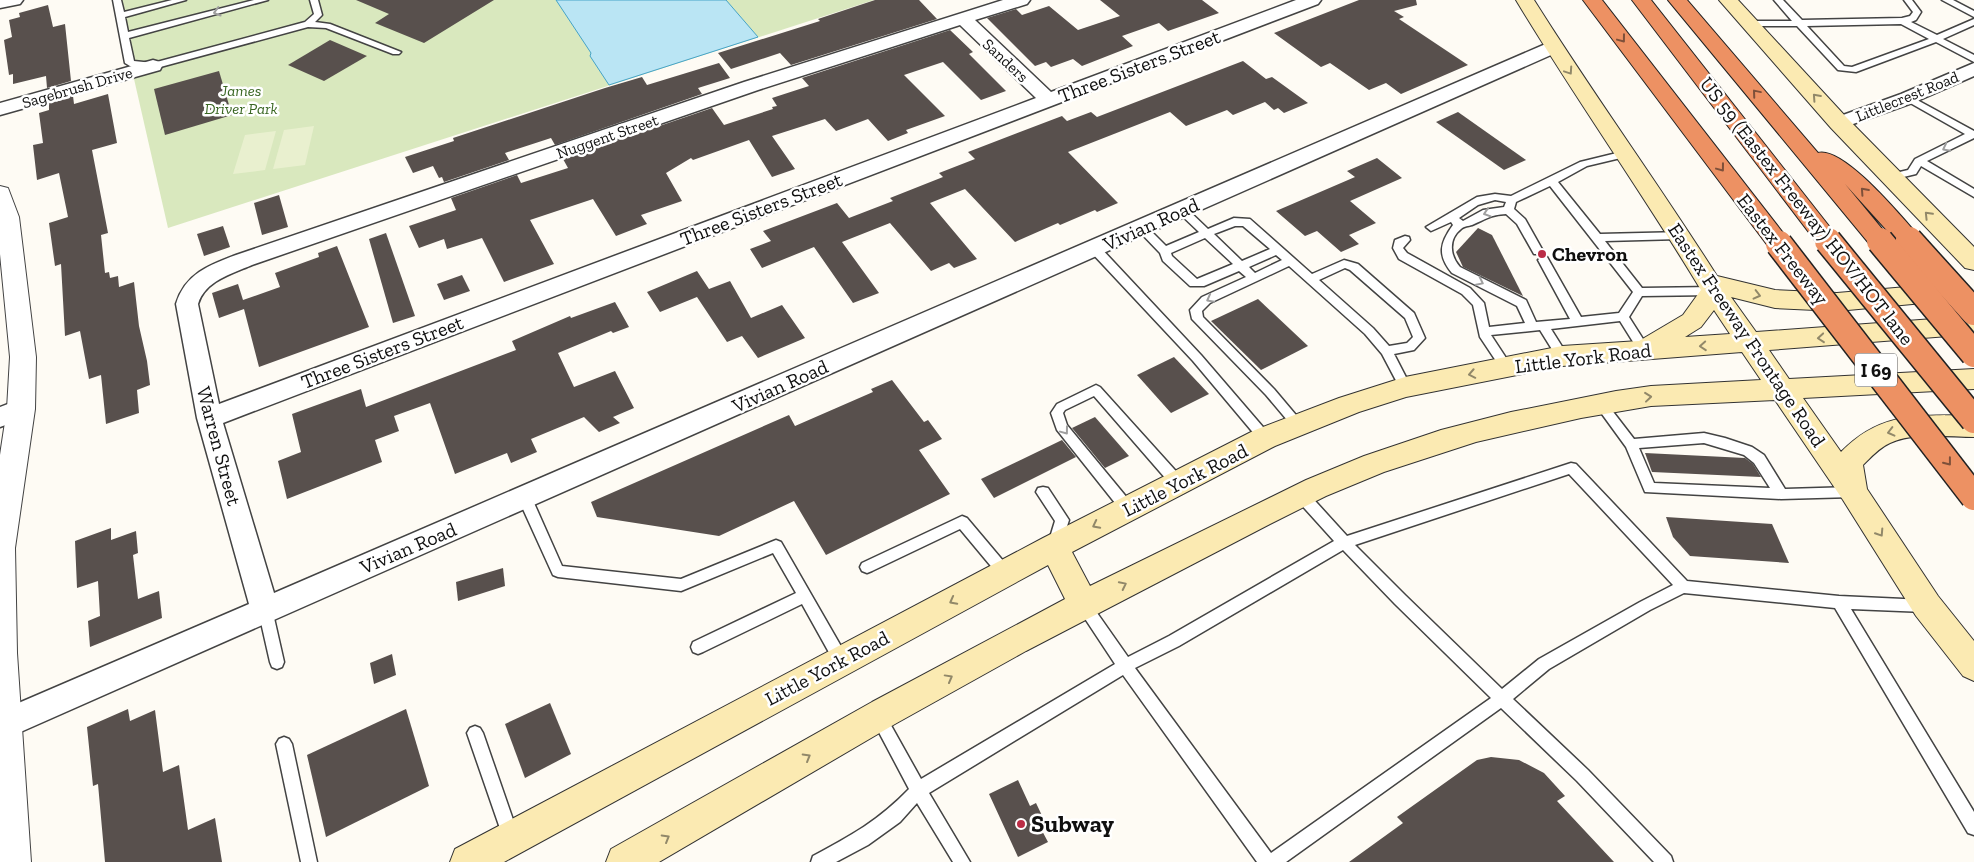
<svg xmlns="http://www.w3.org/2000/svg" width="1974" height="862" viewBox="0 0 1974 862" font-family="'Zilla Slab',serif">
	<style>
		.green { fill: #d9e8be }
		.pitch { fill: #e9f0cf }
		.water { fill: #bae5f4; stroke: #45a3c7 }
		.building { fill: #58504d }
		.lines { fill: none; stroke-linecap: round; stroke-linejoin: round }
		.service-casing { stroke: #434343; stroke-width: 3 }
		.minor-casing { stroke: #434343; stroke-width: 3 }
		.tertiary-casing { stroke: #434343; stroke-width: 2 }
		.secondary-casing { stroke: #323232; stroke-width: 2 }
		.motorway-casing { stroke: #212121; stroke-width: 2 }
		.service { fill: #fff; fill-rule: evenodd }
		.minor { fill: #fff; fill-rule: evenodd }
		.tertiary { fill: #fff; fill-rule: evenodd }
		.secondary { fill: #fbeab2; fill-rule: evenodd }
		.motorway { fill: #ed9163; fill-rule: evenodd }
		.motorway-bridge-casing { stroke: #212121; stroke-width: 29; stroke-linecap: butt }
		.motorway-bridge { stroke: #ed9163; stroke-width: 26 }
		.oneway { stroke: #9f9f9f }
		.oneway2 { stroke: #7e503a }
		.oneway3 { stroke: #918869 }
		.poi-dot { fill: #bb2d46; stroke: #fff; stroke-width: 2 }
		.labels { text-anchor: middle; stroke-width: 5; stroke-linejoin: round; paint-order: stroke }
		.far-street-label { font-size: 16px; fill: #101010; stroke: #fff }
		.far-park-label { font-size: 16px; font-style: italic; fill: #396622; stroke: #fff }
		.shield { fill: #fff; stroke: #585858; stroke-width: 1 }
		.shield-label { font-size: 19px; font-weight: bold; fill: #101010 }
		.street-label { font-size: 20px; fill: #101010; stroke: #fff }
		.poi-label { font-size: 20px; font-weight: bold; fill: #101010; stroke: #fff; text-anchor: start }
		.near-poi-label { font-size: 24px; font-weight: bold; fill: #101010; stroke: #fff; text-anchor: start }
	</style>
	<rect width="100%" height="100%" fill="#fefbf4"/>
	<polygon class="green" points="116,0 874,0 168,228"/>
	<g class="pitch">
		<polygon points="314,126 305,165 273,169 284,130"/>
		<polygon points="276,131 265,170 233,174 245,135"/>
	</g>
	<polygon class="water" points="556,0 726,0 758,37 609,85 590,56 591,53"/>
	<g class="building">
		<polygon points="356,0 494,0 424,43 375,23 389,14"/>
		<polygon points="875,0 919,0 937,19 791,65 780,53 731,69 718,53 820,21 818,19"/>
		<polygon points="1100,0 1202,0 1219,13 1168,31 1159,23 1122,36 1133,46 1082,66 1073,59 1051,67 1046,62 1035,66 987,18 1016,9 1022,15 1049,6 1078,30 1120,16"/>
		<polygon points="1359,0 1416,0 1417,5 1394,11 1404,17 1399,19 1468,65 1401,94 1386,83 1369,90 1330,63 1321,67 1274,33"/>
		<polygon points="48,5 53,27 65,24 71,81 47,88 46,76 13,84 13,74 9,75 4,40 12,37 9,20 20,17 19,13"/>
		<polygon points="950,30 973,52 969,54 1006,91 981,100 943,62 904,75 945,116 906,130 908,133 888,141 868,119 836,131 825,119 772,136 795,169 772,177 749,140 693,160 691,158 666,173 682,201 641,215 647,224 616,236 593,199 530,220 554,264 504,282 482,238 447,249 444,239 419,248 409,226 456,210 451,198 517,175 521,183 568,168 563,159 712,108 724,125 773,109 772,107 777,106 772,98 809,86 802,78"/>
		<polygon points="330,40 367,56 324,81 288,65"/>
		<polygon points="1243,61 1266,79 1272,77 1308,103 1284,113 1278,108 1274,110 1265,102 1233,115 1227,110 1186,126 1170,112 1068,152 1118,203 1097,212 1095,210 1060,225 1058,223 1015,242 965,189 930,203 977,259 954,268 949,263 931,271 890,223 842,242 879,293 853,303 814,247 762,268 750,249 771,241 763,231 837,203 849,218 893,201 890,198 943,177 939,173 975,159 968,152 1062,116 1067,121 1091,112 1097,117"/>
		<polygon points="719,63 730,78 698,88 702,94 555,145 551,138 505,153 509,160 444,182 442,177 439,178 433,166 413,173 405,157 454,141 453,138 605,88 642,77 647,85"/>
		<polygon points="219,71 232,115 165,135 154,89"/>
		<polygon points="108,94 117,143 92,150 108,233 101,235 105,273 109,272 110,278 118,276 119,287 134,282 139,326 147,361 150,385 137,390 139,413 106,424 101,375 89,379 80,331 65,336 61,264 55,266 49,223 68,217 59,173 37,180 33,145 43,143 39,113 49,110 49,103 73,96 74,104"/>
		<polygon points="1458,112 1526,160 1504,170 1436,122"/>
		<polygon points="1377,158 1402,178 1350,201 1376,223 1349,235 1359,244 1341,252 1317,231 1305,236 1276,211 1355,177 1347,171"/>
		<polygon points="279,195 288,227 262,235 254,203"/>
		<polygon points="223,226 230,247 204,256 197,234"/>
		<polygon points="1478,228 1492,235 1523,296 1463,267 1456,252"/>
		<polygon points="386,233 415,316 393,323 369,239"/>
		<polygon points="337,246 369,327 259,367 244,309 219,318 212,293 238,284 243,300 280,287 275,273 319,257 318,253"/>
		<polygon points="697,271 709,289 730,281 751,318 782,305 805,338 758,358 742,336 727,342 697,297 660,312 647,292"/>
		<polygon points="462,275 470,291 444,300 437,284"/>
		<polygon points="1258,299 1308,346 1261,370 1211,321"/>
		<polygon points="615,302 629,327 613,333 611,331 558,353 574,387 615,371 634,408 613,417 620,423 599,432 584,417 531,439 537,452 511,463 507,453 455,474 430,403 394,416 399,431 375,440 382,462 287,499 278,461 301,452 292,414 361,389 366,407 516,350 512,341 570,316 571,318"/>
		<polygon points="1174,357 1209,394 1171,413 1137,375"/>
		<polygon points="892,380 924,422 928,420 942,439 919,450 950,494 826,555 794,501 719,536 597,517 591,502 789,415 795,426 873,392 871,389"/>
		<polygon points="1095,417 1129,456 1105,468 1072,428"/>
		<polygon points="1062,440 1076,457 994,498 981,479"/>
		<polygon points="1645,453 1745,458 1753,464 1761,477 1652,472"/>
		<polygon points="1666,517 1772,524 1789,563 1690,556 1673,537"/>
		<polygon points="111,528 111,540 136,531 138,553 133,555 138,599 159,591 162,618 90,647 88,621 100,616 98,581 77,588 75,541"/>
		<polygon points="503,568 505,586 458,601 456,582"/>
		<polygon points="392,654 396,675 374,684 370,663"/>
		<polygon points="550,703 571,754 525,778 505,724"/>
		<polygon points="128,709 130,721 155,710 163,772 179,765 188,830 215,818 222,862 105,862 98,784 93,786 87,727"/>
		<polygon points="406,709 429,786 326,837 307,755"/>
		<polygon points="1491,757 1519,760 1544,773 1565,796 1557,801 1614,862 1349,862 1403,823 1397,817 1477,760"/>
		<polygon points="1018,780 1030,806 1036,803 1046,824 1040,827 1048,842 1018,857 989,794"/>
	</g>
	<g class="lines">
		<defs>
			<g id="service">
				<polygon points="113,0 121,0 124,12 172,0 186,0 125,17 128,32 254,0 268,0 129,38 134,61 153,63 305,22 314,14 310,0 318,0 322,15 315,22 330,24 401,52 399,54 393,54 326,28 308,27 153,69 130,66 125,63"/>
				<path d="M1774,0h9l19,20 100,-2 8,-2 3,-4 -9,-12h8l9,12 -5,8 -5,2 26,13 37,-16v6l-31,14 31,16v7l-38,-20 -80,30 -18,-2 -41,-44h-50l-1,-2 4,-3h42zM1901,24l28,15 -77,28 -8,-1 -37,-40z"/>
				<polygon points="1942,0 1953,0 1974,11 1974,17"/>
				<polygon points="1908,95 1974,131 1974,138 1927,161 1974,189 1974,197 1921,166 1916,174 1891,180 1887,179 1887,175 1908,170 1915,159 1965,134 1905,100 1903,98"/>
				<path d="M1625,151l4,1v4l-42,10 -29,16 42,52 84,-2 1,3 -1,3 -4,1 -75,2 37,47 72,-1 6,4 -6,4 -72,1 -13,21 21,33 -2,3h-8l-20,-32 -69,8 17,27 -6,4 -4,-1 -18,-29 -49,5 21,32 -6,4 -4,-1 -22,-33 -7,-32 -11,-11 -63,-35 -6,-11 2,-8 10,-4 4,1 1,3 -7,8 4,5 63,35 14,15 5,24 36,-4 -8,-17 -65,-33c-15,-18 -12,-30 1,-48l-2,-3 -20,9 -5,-4 51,-30 18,-3 16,2 69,-34zM1550,186l83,106 -14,21 -38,4 -34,-60 -4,-1 -5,4 32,59 -34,3 -10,-22 -66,-33c-10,-11 -12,-28 1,-38 3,-3 8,-3 11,-4 14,-6 18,-10 34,-11l11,10 17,30h8l1,-3 -18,-32 -11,-10 2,-7zM1495,200l11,2 -2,5 -21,3 -20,11 -4,-3 19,-13z"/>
				<path d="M1182,207l4,1 22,21 26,-11 16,1 62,55 32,-14 14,4 56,49 11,25 -11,12 -20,4 17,33 -2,3h-8l-19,-36 -17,-20 -76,-68 -79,37 -8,8 1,6 71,72 27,32 2,3 -2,3h-8l-27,-32 -74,-76 -2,-9 12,-13 44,-20 -7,-6 -35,15h-14l-27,-25 -3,-8 -24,-25 1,-3h8l21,21 33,-14 -21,-20 -1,-2 1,-2zM1235,226h8l27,23 -28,12 -28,-27zM1205,238l28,26 -36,15 -25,-23 -1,-3zM1276,255l6,5 -27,13 -6,-6zM1345,268l5,2 55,48 8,19 -6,6 -18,3 -16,-18 -54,-48z"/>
				<polygon points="1094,244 1098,245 1201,355 1269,434 1271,438 1269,442 1261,442 1193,361 1090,251 1089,248"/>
				<polygon points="1096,385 1100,387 1183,479 1184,483 1183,487 1178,488 1173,487 1094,396 1065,410 1063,413 1067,425 1133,505 1135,509 1133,513 1128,514 1123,513 1057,430 1051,413 1057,404"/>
				<path d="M1600,398l4,2 30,39 70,-6 21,5 27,9 12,8 21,34 68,-2 5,1 2,4 -2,4 -5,1 -72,2 -136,-7 -19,-45 -32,-44 2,-3zM1704,443l40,12 10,8 16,25 -116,-5 -15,-35z"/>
				<path d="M1571,463l5,1 111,117 152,15 86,4 5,2 2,4 -2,4 -5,2 -74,-3 123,203v23l-6,-2 -133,-225 -151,-15 -34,17 -101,59 -36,30 75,71 83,86 2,6h-19l-77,-81 -76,-73 -215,154h-29l-134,-187 -194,118 41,69h-17l-36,-59 -17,19 -32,23 -32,17h-25l2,-6c39,-21 65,-35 96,-67l-36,-68 -3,-5 3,-5 5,-2 5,2 38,68 194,-115 -37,-56 -2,-4 2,-4 5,-2 5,2 40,57 41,-21 165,-95 -37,-41 -2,-4 2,-4 5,-1 5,1 40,44zM1569,474l104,111 -33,17 -101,57 -37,30 -97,-94 -50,-50zM1343,550l52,54 96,94 -220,155 -136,-185 44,-22z"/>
				<polygon points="1043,487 1048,488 1069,520 1060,548 1055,550 1050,548 1048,544 1055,521 1036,492 1038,488"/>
				<polygon points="525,493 530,494 562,566 681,579 771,542 776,540 781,542 846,655 848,660 846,665 841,667 836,665 802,604 703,652 698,654 693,652 691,647 693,642 796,593 773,553 681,591 558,577 553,575 518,498 520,494"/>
				<polygon points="962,516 967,518 1010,569 1012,573 1010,577 1005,579 1000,577 960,529 872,571 867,573 862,571 860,567 862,563"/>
				<polygon points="265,603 270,605 272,609 284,662 282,667 277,669 272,667 270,662 258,609 260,605"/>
				<polygon points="475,726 480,728 483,733 519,837 517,843 511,845 505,843 503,837 467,733 470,728"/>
				<polygon points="284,737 289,739 292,744 317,862 301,862 276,744 279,739"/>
			</g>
			<g id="minor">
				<polygon points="0,0 23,0 20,4 0,8"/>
				<path d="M1003,0h27l-3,4 -52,16 76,72 245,-92h25l-3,4 -1095,419 51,170 1274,-550 6,-1 6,1 3,4 -3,4 -1544,683 -11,4 -5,-2v-25l249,-107 -52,-186 -21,-114c9,-30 33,-39 60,-49l508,-173zM960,25l76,73 -817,306 -21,-100c7,-23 33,-30 54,-39l506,-175z"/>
				<polygon points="153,60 160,62 162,66 160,70 0,115 0,103"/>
				<polygon points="1974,63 1974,76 1915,102 1839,129 1832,127 1829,123 1832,119 1901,94"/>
				<polygon points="21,399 30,402 33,409 30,416 0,427 0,407"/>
			</g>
			<polygon id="tertiary" points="0,186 8,188 19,217 36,357 35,409 15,548 17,653 31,862 0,862 0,455 7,409 10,357 0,254"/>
			<g id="secondary">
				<path d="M1516,0h18c59,94 124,183 183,276l58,14 62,3 93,-8 15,-6 9,3 3,6 -3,6 -20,8 -97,9 -62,-3 -44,-11 25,35 218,-16v18l-205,16 20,29 185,-10v20l-171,9 38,54c41,-42 79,-36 133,-37v22c-26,0 -60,-5 -84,6 -11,5 -19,14 -27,22l4,24 71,107 36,45v40l-11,-5 -47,-60 -73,-116 -68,-100 -124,6 -70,12 -105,24 -92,30 -58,24 -56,28 -244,127 -131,73 -236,138h-53l5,-13 261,-147 193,-103 -17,-34 -544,297h-54l5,-13 588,-311 212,-108 84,-32 66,-21 157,-31 77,-5 44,-26 18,-25c-59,-98 -126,-192 -185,-290zM1714,310l16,24 -45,3 16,-10zM1742,352l19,28 -110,6 -35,5 -105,21 -70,18 -77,26 -58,24 -216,106 -18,-34 203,-106 84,-34 47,-15 156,-31z"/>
				<polygon points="1719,0 1738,0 1847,118 1974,247 1974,270 1965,268 1831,128"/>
			</g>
			<g id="motorway">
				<polygon points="1583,0 1602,0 1787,238 1791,244 1787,250 1779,252 1771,250"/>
				<polygon points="1632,0 1651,0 1836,235 1840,241 1836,247 1828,249 1820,247"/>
				<path d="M1668,0h19l131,153c25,-7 82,62 99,81l4,6 -4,6 -8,2 -8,-2 -56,-62 47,57 -4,6 -8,2 -8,-2z"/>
			</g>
		</defs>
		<use href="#service" class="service-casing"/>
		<use href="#minor" class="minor-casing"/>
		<use href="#tertiary" class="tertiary-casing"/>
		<use href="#secondary" class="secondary-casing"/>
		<use href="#motorway" class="motorway-casing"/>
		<use href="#service" class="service"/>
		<use href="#minor" class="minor"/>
		<use href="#tertiary" class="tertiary"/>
		<use href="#secondary" class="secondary"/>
		<use href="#motorway" class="motorway"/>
		<defs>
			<g id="motorway-bridge">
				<polyline points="1909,240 1974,312"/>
				<polyline points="1828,241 1974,420"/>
				<polyline points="1880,241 1974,354"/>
				<polyline points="1779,244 1974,497"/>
			</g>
		</defs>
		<use href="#motorway-bridge" class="motorway-bridge-casing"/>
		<use href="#motorway-bridge" class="motorway-bridge"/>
	</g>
	<defs><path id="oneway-chevron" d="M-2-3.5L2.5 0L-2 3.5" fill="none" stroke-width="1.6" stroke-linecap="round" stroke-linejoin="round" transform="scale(1.25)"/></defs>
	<g class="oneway">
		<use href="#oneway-chevron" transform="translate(217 12) rotate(165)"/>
		<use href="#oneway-chevron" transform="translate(1946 148) rotate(153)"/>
		<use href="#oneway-chevron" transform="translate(1487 213) rotate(162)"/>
		<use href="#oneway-chevron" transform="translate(1480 282) rotate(26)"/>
		<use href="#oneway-chevron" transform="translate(1210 299) rotate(152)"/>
		<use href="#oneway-chevron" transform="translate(1065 431) rotate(53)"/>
	</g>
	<g class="oneway2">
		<use href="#oneway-chevron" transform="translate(1622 39) rotate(53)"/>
		<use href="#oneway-chevron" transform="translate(1756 93) rotate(-130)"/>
		<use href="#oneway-chevron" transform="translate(1721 168) rotate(53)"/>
		<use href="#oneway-chevron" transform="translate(1864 191) rotate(-132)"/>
		<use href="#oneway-chevron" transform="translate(1948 462) rotate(52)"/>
	</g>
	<g class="oneway3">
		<use href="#oneway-chevron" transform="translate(1569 71) rotate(56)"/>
		<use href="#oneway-chevron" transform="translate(1816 97) rotate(-132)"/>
		<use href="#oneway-chevron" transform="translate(1928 215) rotate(-134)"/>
		<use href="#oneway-chevron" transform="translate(1757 295) rotate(14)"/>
		<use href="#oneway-chevron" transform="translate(1821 338) rotate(175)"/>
		<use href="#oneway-chevron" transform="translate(1703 346) rotate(176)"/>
		<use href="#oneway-chevron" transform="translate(1472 374) rotate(169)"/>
		<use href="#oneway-chevron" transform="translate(1648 397) rotate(-6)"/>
		<use href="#oneway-chevron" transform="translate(1891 432) rotate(166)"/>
		<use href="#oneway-chevron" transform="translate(1096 525) rotate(153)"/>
		<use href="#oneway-chevron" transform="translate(1880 533) rotate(57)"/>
		<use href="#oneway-chevron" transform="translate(1123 585) rotate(-26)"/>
		<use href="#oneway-chevron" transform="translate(953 601) rotate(152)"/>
		<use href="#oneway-chevron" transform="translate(949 678) rotate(-29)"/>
		<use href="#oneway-chevron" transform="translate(807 757) rotate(-30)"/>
		<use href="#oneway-chevron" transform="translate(666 838) rotate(-30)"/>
	</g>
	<g class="poi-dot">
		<circle cx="1542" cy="254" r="5"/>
		<circle cx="1021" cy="824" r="5"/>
	</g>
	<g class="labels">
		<g class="far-street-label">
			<text transform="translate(1006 60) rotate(43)" y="6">Sanders</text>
			<text transform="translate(77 87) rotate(-16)" y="6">Sagebrush Drive</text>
			<text transform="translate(1907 96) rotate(-22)" y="6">Littlecrest Road</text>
			<text transform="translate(607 136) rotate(-19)" y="6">Nuggent Street</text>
		</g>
		<g class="far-park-label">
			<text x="241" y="96">James<tspan x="241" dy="18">Driver Park</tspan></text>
		</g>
		<rect class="shield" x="1855" y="353.5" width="42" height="33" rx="4"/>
		<g class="shield-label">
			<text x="1876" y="377">I 69</text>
		</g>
		<g class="street-label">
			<text transform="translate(1139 66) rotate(-21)" y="7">Three Sisters Street</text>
			<text transform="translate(761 209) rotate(-21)" y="7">Three Sisters Street</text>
			<text transform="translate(1807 211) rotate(52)" y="7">US 59 (Eastex Freeway) HOV/HOT lane</text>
			<text transform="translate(1151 224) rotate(-24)" y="7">Vivian Road</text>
			<text transform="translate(1783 249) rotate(52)" y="7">Eastex Freeway</text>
			<text transform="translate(1747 335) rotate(56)" y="7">Eastex Freeway Frontage Road</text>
			<text transform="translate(382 352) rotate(-21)" y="7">Three Sisters Street</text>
			<text transform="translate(1583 358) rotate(-7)" y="7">Little York Road</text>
			<text transform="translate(780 386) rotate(-24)" y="7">Vivian Road</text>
			<text transform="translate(219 446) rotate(75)" y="7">Warren Street</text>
			<text transform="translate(1185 480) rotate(-27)" y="7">Little York Road</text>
			<text transform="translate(408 548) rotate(-23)" y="7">Vivian Road</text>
			<text transform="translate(827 668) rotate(-28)" y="7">Little York Road</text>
		</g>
		<g class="poi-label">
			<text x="1552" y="261">Chevron</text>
		</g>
		<g class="near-poi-label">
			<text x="1031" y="832">Subway</text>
		</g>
	</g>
</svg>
